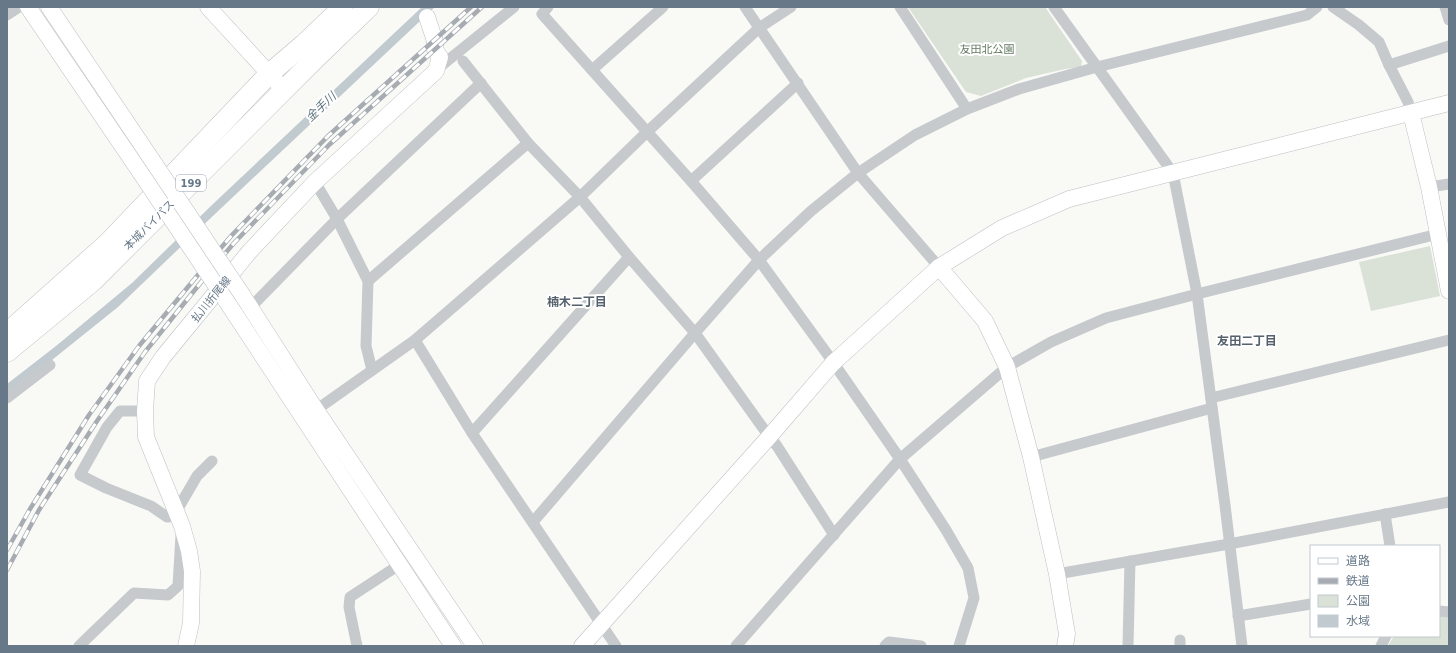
<svg xmlns="http://www.w3.org/2000/svg" width="1456" height="653" viewBox="0 0 1456 653" font-family="'DejaVu Sans','Noto Sans JP',sans-serif">
	<style>
		.green { fill: #dae1d7 }
		.water { fill: #c1cacf }
		.lines { fill: none; stroke-linecap: round; stroke-linejoin: round }
		.secondary-casing { stroke: #bbbfc4; stroke-width: 17 }
		.highway-casing { stroke: #b9bcbf; stroke-width: 21 }
		.street { stroke: #c6cacd; stroke-width: 11 }
		.secondary { stroke: #fff; stroke-width: 16 }
		.highway { stroke: #fff; stroke-width: 20 }
		.rail-casing { stroke: #a6acb2; stroke-width: 4.5 }
		.rail { stroke: #fff; stroke-width: 3; stroke-dasharray: 9; stroke-linecap: butt }
		.secondary-bridge-casing { stroke: #bbbfc4; stroke-width: 17; stroke-linecap: butt }
		.secondary-bridge { stroke: #fff; stroke-width: 16 }
		.labels { text-anchor: middle; stroke-width: 4; stroke-linejoin: round; paint-order: stroke }
		.shield { fill: #fff; stroke: #95a0ac; stroke-width: 1 }
		.shield-label { font-size: 10px; font-weight: bold; fill: #677888 }
		.park-label { font-size: 11px; fill: #667a62; stroke: #fff }
		.street-label { font-size: 11px; fill: #677888; stroke: #fff }
		.water-label { font-size: 12px; font-style: italic; fill: #637983; stroke: #fff }
		.neighbourhood-label { font-size: 12px; font-weight: bold; fill: #55626c; stroke: #fff }
	</style>
	<rect width="100%" height="100%" fill="#f9f9f6"/>
	<g class="green">
		<polygon points="908,7 1045,7 1082,61 1081,67 1065,69 1026,78 981,96 966,92"/>
		<polygon points="1430,246 1440,296 1371,311 1359,262"/>
		<polygon points="1439,615 1449,615 1449,646 1388,646 1394,636 1439,636"/>
	</g>
	<polygon class="water" points="422,7 435,7 216,213 118,307 52,360 7,392 7,384 56,346 132,283 213,204"/>
	<g class="lines">
		<defs>
			<g id="secondary">
				<polyline points="28,7 140,172"/>
				<polyline points="49,7 152,160"/>
				<polyline points="208,7 284,90"/>
				<polyline points="1411,113 1429,187 1449,291"/>
				<polyline points="939,267 985,321 1007,367 1031,457 1057,574 1067,634 1065,646"/>
				<polyline points="243,296 316,410 475,646"/>
				<polyline points="229,305 453,646"/>
				<polyline points="186,646 191,623 192,571 189,551 182,526 146,437 145,411 147,381 163,357 250,251 315,182 436,71 440,57 435,50 435,41 427,17"/>
				<polyline points="582,646 769,437 833,363 939,267 1002,228 1069,199 1449,103"/>
			</g>
			<g id="highway">
				<polyline points="7,333 109,242 269,74 304,44 343,7"/>
				<polyline points="7,352 93,281 317,57 369,7"/>
			</g>
		</defs>
		<use href="#secondary" class="secondary-casing"/>
		<use href="#highway" class="highway-casing"/>
		<g class="street">
			<polyline points="548,7 542,14 691,181 759,260 828,355 900,459 946,530 968,568 974,598 959,646"/>
			<polyline points="745,7 858,173 939,267"/>
			<polyline points="900,7 967,109"/>
			<polyline points="1054,7 1173,173 1197,294 1225,505 1242,646"/>
			<polyline points="1333,7 1359,25 1379,42 1389,65 1408,102 1411,113"/>
			<polyline points="1445,7 1449,20"/>
			<polyline points="7,15 19,7"/>
			<polyline points="463,61 528,143 580,197 629,257 695,333 763,428 777,446 834,535"/>
			<polyline points="1389,65 1449,46"/>
			<polyline points="436,70 514,7"/>
			<polyline points="592,70 663,7"/>
			<polyline points="691,181 798,83"/>
			<polyline points="315,182 337,219 368,281 366,346 372,370"/>
			<polyline points="1429,187 1449,184"/>
			<polyline points="368,281 528,143"/>
			<polyline points="250,308 337,219 481,83"/>
			<polyline points="415,340 472,433 616,646"/>
			<polyline points="7,398 50,365"/>
			<polyline points="1211,398 1449,340"/>
			<polyline points="316,410 415,340 459,302 580,197 647,132 759,28 791,7"/>
			<polyline points="145,411 120,411 107,427 80,475 106,488 151,506 167,517 178,516"/>
			<polyline points="472,433 629,257"/>
			<polyline points="1031,457 1212,408"/>
			<polyline points="176,512 197,476 212,461"/>
			<polyline points="1385,514 1390,546"/>
			<polyline points="533,522 695,333 759,260 811,211 858,173 915,135 967,109 1019,89 1097,67 1307,15 1317,7"/>
			<polyline points="1057,574 1229,544 1449,502"/>
			<polyline points="1439,611 1449,612"/>
			<polyline points="1238,616 1311,604"/>
			<polyline points="1180,640 1180,646"/>
			<polyline points="79,646 134,593 168,595 178,586 181,535"/>
			<polyline points="357,646 349,607 350,597 399,565"/>
			<polyline points="736,646 900,459 1007,367 1051,342 1106,318 1197,294 1438,234"/>
			<polyline points="885,646 889,642 921,646"/>
			<polyline points="1128,646 1130,561"/>
			<polyline points="1381,646 1386,636"/>
		</g>
		<use href="#secondary" class="secondary"/>
		<use href="#highway" class="highway"/>
		<defs>
			<g id="rail">
				<polyline points="7,550 30,509 89,415 139,346 202,270 232,235 328,136 471,7"/>
				<polyline points="7,570 39,510 97,421 145,352 206,276 234,243 329,145 482,7"/>
			</g>
		</defs>
		<use href="#rail" class="rail-casing"/>
		<use href="#rail" class="rail"/>
		<defs>
			<g id="secondary-bridge">
				<polyline points="152,160 243,296"/>
				<polyline points="140,172 229,305"/>
			</g>
		</defs>
		<use href="#secondary-bridge" class="secondary-bridge-casing"/>
		<use href="#secondary-bridge" class="secondary-bridge"/>
	</g>
	<g class="labels">
		<rect class="shield" x="176" y="175" width="30" height="16" rx="3"/>
		<g class="shield-label">
			<text x="191" y="187">199</text>
		</g>
		<g class="park-label">
			<text x="987" y="53">友田北公園</text>
		</g>
		<g class="street-label">
			<text transform="translate(149 225) rotate(-45)" y="4">本城バイパス</text>
			<text transform="translate(211 299) rotate(-51)" y="4">払川折尾線</text>
		</g>
		<g class="water-label">
			<text transform="translate(321 107) rotate(-43)" y="4">金手川</text>
		</g>
		<g class="neighbourhood-label">
			<text x="577" y="306">楠木二丁目</text>
			<text x="1247" y="345">友田二丁目</text>
		</g>
	</g>
	<rect width="1456" height="653" fill="none" stroke="#677888" stroke-width="16"/>
	<rect x="1310" y="545" width="130" height="92" fill="#ffffff" stroke="#c2c9cf"/>
	<rect x="1318" y="558" width="20" height="6" fill="#ffffff" stroke="#c2c9cf"/>
	<text x="1346" y="565" font-size="12" fill="#677888">道路</text>
	<rect x="1318" y="578" width="20" height="6" fill="#a6acb2" stroke="#c2c9cf"/>
	<text x="1346" y="585" font-size="12" fill="#677888">鉄道</text>
	<rect x="1318" y="595" width="20" height="12" fill="#dae1d7" stroke="#c2c9cf"/>
	<text x="1346" y="605" font-size="12" fill="#677888">公園</text>
	<rect x="1318" y="615" width="20" height="12" fill="#c1cacf" stroke="#c2c9cf"/>
	<text x="1346" y="625" font-size="12" fill="#677888">水域</text>
</svg>
